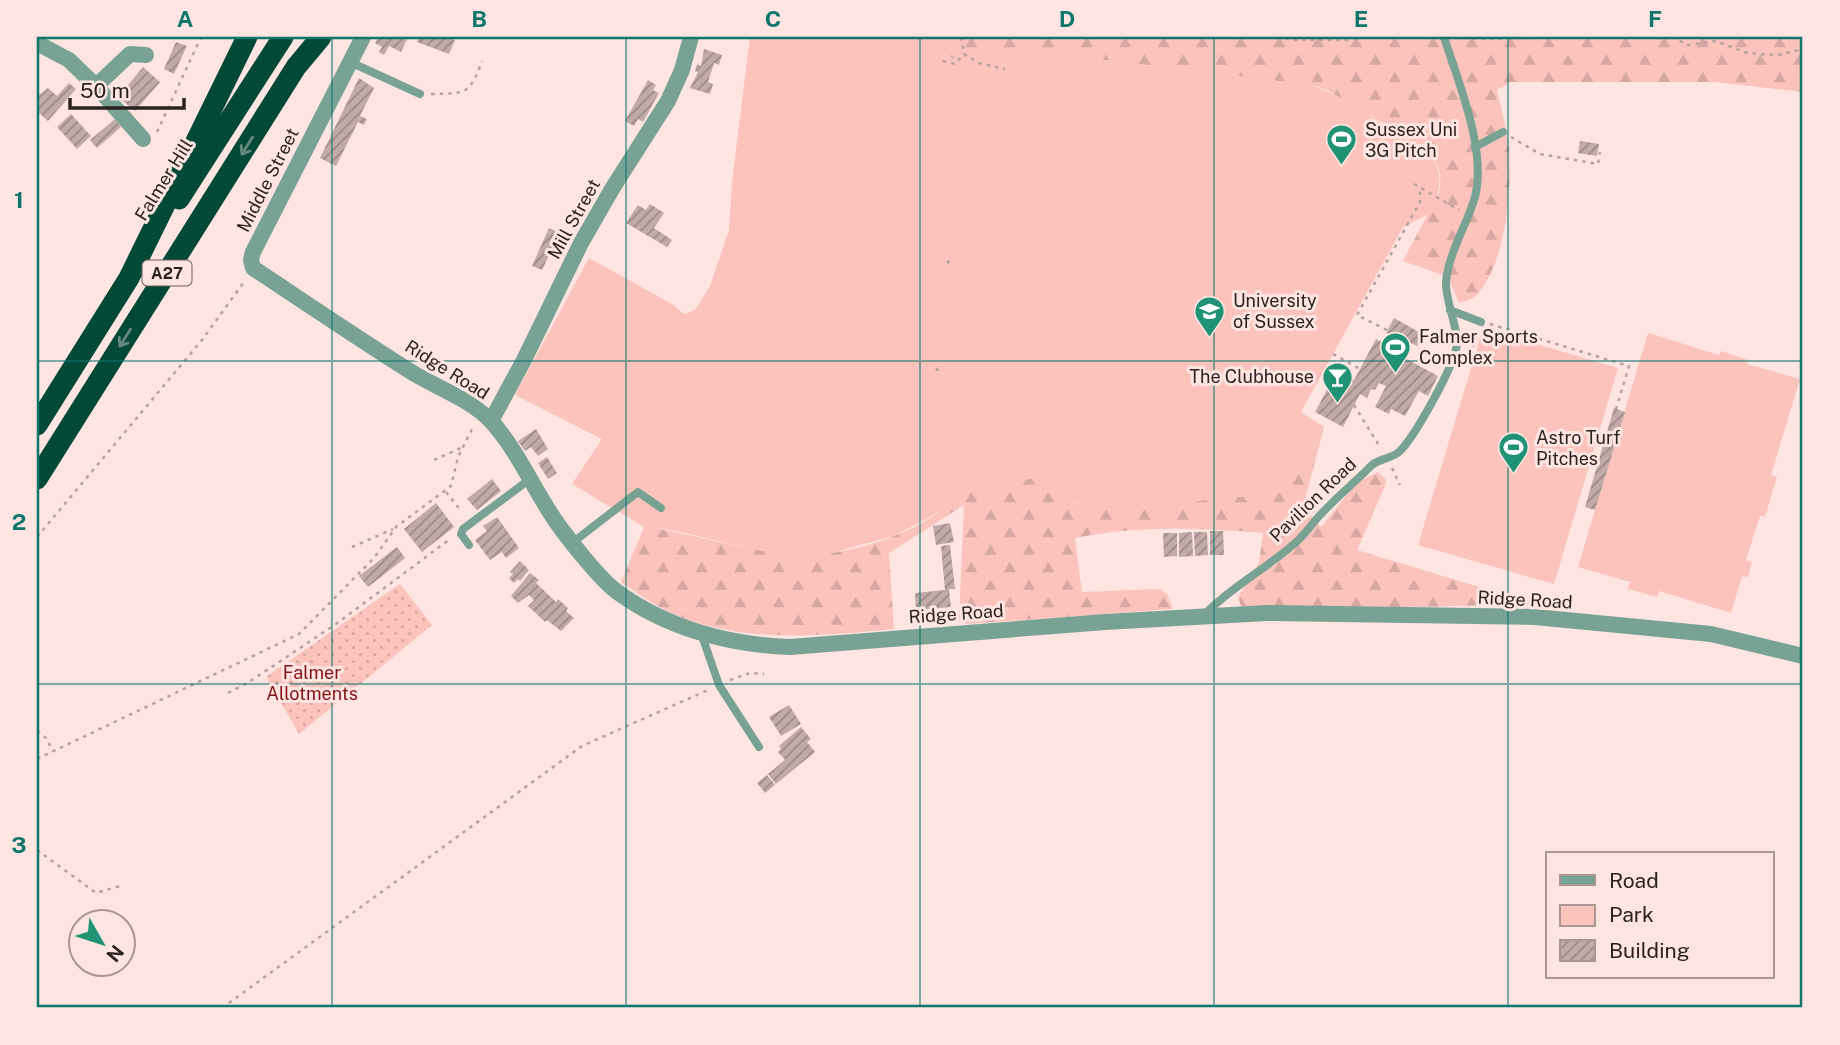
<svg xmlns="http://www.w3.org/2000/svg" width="1840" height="1045" viewBox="0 0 1840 1045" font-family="'Public Sans',sans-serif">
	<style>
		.forest { fill: url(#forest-firs) }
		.park { fill: #fbc3bc }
		.garden { fill: url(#garden-dots) }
		.building { fill: url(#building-hatch) }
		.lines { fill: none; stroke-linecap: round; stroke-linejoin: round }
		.path { stroke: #b6a2a0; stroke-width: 2.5; stroke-dasharray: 3.5 5; stroke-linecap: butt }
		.lane { stroke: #78a394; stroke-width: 8 }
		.street { stroke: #78a394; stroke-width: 16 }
		.highway { stroke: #024938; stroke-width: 21 }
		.oneway { stroke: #67877c }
		.grid { fill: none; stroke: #0f766e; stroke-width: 2; stroke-opacity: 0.55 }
		.labels { text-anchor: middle; stroke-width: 6; stroke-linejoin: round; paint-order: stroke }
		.shield { fill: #fee5e2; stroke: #6a5c5a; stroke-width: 2 }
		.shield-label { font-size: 16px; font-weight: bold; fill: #2a2220 }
		.poi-label { font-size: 18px; fill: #2a2220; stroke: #fee5e2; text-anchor: start }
		.street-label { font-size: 18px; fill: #2a2220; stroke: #fee5e2 }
		.park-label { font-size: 18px; fill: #841215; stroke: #fee5e2 }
		.neatline { fill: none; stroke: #0f766e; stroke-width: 2.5 }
		.grid-label { font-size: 23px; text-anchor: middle; font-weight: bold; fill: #0f766e }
	</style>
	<defs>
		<pattern id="forest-firs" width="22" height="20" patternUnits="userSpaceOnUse" patternTransform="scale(1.75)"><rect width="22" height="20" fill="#fbc3bc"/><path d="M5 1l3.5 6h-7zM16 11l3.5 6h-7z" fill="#d7a7a1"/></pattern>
		<pattern id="garden-dots" width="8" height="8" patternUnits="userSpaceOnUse" patternTransform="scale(1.75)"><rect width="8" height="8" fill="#fbc3bc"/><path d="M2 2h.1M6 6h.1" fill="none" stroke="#d7a7a1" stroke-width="1.8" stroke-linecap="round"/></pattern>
		<pattern id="building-hatch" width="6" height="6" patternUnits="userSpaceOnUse" patternTransform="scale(1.75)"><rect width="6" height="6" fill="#c1aaa7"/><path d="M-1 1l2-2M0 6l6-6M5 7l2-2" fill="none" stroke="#9d8a88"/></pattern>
	</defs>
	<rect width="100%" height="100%" fill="#fee5e2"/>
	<g class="forest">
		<path d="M933,37h870v55l-88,-10h-204l-14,8c4,19 10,38 12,58 3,44 -3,111 -31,146 -4,5 -13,7 -19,9l-11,-26 -45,-16 35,-66c3,-10 4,-22 -2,-32 -8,-16 -89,-61 -109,-73l-16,-5 -306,-37 -45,13 -16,-6z"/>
		<path d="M1324,427l-21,80 18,20 36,-45 21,-10 8,8 -1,6 -28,64 178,54 -154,4 -140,-2 -3,-9 21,-34 4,-30c-62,-5 -126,-8 -188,5l7,54 78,-3 7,5 6,15 -206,15 -8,-3 5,-116 -75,48 5,76c-74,7 -153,15 -223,-16 -17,-8 -34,-20 -50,-31l23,-55c63,8 122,33 186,26 34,-4 76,-19 105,-38 12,-8 22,-19 35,-25 19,-9 58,-11 80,-14l9,17 17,11 98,-1 104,-10c22,-18 33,-42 46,-66z"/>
	</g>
	<g class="park">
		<path d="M750,37h183l11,18 16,6 45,-13 306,37 32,13 87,57c16,20 9,38 -1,59l-26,13 -102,185 23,15c-13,24 -24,48 -45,66l-105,10 -87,3c-19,-3 -31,-13 -38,-30l-76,12 -39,27 -41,21 -61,17 -34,2 -27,-2 -95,-22 -32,-4 -72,-43 30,-45 -87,-44 74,-137 83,46 12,10 11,-4 15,-24 19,-56 3,-48z"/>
		<polygon points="1483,328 1618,368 1554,584 1418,545"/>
		<polygon points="1648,333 1719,355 1721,351 1748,360 1747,364 1800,379 1771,475 1777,477 1765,517 1760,516 1746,560 1752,562 1748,577 1742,576 1731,613 1659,591 1657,597 1628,589 1630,582 1578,567"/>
	</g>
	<polygon class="garden" points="400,584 432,625 299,734 266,677"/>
	<g class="building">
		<polygon points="378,37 408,37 401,52 389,46 384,55 379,52 382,47 375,43"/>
		<polygon points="419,37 446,37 455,40 449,54 417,42"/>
		<polygon points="176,42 187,46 174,74 164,69"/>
		<polygon points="704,49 722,55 719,65 714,63 708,82 713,84 710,94 690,88 698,72 695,71 697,64 701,66"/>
		<polygon points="143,67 160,82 135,111 118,97"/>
		<polygon points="359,78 374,88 360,116 367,119 364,125 358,122 336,166 320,158"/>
		<polygon points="648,80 656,85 653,90 659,93 643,122 638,119 634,126 625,121"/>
		<polygon points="69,83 76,89 48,121 37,111 37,97 48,88 57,96"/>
		<polygon points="71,114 91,136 77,149 57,127"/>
		<polygon points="115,119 121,127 97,148 90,140"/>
		<polygon points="1580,141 1599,144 1597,156 1578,153"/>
		<polygon points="650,204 664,213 654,228 672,240 667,247 626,223 638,205 646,210"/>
		<polygon points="549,228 567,236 563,244 556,241 542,270 532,266"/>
		<polygon points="1394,318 1419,332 1418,334 1422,336 1417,346 1407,341 1399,355 1438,376 1428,396 1419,391 1405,416 1391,409 1389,414 1375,407 1386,386 1379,383 1375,390 1371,389 1367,398 1360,394 1343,427 1315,412 1337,371 1354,380 1376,339 1385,344 1390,335 1386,333"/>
		<polygon points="1614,408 1625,412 1595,510 1585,507"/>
		<polygon points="536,429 548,449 538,456 531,447 525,451 518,441"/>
		<polygon points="547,457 557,473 548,479 538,463"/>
		<polygon points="492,479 501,491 477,510 467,499"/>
		<polygon points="436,503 454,527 422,552 404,529"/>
		<polygon points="497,517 519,548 506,558 502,552 490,560 475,540 487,531 483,526"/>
		<polygon points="950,523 954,542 936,545 933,526"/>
		<polygon points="1210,531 1223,531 1224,555 1210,555"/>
		<polygon points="1192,532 1193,556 1179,557 1179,533"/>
		<polygon points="1194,532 1207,532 1208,555 1195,556"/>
		<polygon points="1163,533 1177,533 1177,556 1164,557"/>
		<polygon points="950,545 955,589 949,589 951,607 916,610 915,593 945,590 941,546"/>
		<polygon points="397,547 405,558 368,587 359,576"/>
		<polygon points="520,561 529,570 520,581 518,579 514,583 509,578 513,574 510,572"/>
		<polygon points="530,573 539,580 536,583 556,602 558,599 568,608 566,611 574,618 561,631 552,624 547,620 545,622 528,606 534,600 529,595 518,603 511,596"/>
		<polygon points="789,705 801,724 781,736 769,717"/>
		<polygon points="801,727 811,739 807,742 815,752 776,784 768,774 785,760 778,752 781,749 779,746"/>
		<polygon points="767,775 775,785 765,793 757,783"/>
	</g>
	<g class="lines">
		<g class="path">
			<polyline points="961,37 964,54 979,63 1005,69"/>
			<polyline points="1277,37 1296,40 1351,40 1359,37"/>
			<polyline points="1588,37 1610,37"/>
			<polyline points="1672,37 1688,45 1716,41 1747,53 1778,55 1803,49"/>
			<polyline points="1456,38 1489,39 1568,37"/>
			<polyline points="943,61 955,64 964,54"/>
			<path d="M431,94c35,-1 38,2 51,-33"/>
			<polyline points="157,132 201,37"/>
			<polyline points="1511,137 1540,154 1598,164 1600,152"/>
			<polyline points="1414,184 1459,210"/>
			<polyline points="947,263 952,259"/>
			<polyline points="1490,324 1629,366 1616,409"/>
			<polyline points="1387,330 1357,315 1420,202 1420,187"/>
			<polyline points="1333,354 1360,369"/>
			<polyline points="1465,361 1470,357 1478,332"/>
			<polyline points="936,368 940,373"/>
			<polyline points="1354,405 1380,447"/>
			<polyline points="434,460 461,448"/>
			<polyline points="1392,468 1400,485"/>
			<polyline points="446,492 458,507 454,510"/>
			<polyline points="37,537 202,340 244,282"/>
			<polyline points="352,547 393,529"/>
			<polyline points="730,680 750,673 764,674"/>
			<polyline points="228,693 249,682 336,624 450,539"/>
			<polyline points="37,731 46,738 53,751"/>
			<polyline points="37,759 299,634 374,558 396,527 451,486 458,457 474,425"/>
			<polyline points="37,850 96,893 120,886"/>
			<polyline points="222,1008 582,746 708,690"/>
		</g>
		<g class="lane">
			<polyline points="350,62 420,94"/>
			<polyline points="1475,147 1503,132"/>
			<polyline points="1450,310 1481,322"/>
			<polyline points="572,543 638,492 661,508"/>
			<polyline points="469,545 461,534 463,529 530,479"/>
			<path d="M1203,616c27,-28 61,-46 91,-72 11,-9 18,-21 28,-31 16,-17 34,-32 50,-48 8,-7 20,-6 28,-14 15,-15 55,-86 57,-107 2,-13 -12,-44 -11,-62 3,-31 21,-57 29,-85 12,-47 -17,-116 -31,-160"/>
			<polyline points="701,633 719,685 759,747"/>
		</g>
		<g class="street">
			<path d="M363,37l-110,215 -2,8 2,8c53,35 106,71 160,105 25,15 56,26 77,47 26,27 45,72 67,103 12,17 43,56 59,68 50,37 113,54 174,56l315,-25 162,-9 268,4 176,17 92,22"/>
			<polyline points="37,43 69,60 96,86 143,139"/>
			<polyline points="96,86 130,54 146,55"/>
			<polyline points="491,421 524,360 581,243 612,189 668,101 682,70 691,37"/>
		</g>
		<g class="highway">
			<polyline points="179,199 283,37"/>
			<polyline points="37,425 129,278 247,37"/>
			<polyline points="37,479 296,67 321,37"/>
		</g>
	</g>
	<defs><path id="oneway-shaft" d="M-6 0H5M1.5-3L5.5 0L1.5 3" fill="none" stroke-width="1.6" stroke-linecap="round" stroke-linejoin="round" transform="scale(1.75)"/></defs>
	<g class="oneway">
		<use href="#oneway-shaft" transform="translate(247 146) rotate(122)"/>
		<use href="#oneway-shaft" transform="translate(125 338) rotate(122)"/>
	</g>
	<path class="grid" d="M332,37v971M626,37v971M920,37v971M1214,37v971M1508,37v971M37,361h1766M37,684h1766"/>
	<defs>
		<symbol id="stadium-pin" viewBox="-11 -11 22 30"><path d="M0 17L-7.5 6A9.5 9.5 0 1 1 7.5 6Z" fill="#209375" stroke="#fee5e2"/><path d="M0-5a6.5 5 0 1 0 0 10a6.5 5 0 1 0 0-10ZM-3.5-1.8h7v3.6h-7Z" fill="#fff"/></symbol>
		<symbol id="university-pin" viewBox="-11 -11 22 30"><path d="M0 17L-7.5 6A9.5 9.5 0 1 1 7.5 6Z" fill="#209375" stroke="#fee5e2"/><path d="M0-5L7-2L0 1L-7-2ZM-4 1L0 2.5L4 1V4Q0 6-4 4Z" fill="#fff"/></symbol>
		<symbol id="bar-pin" viewBox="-11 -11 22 30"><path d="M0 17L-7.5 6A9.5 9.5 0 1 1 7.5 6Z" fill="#209375" stroke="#fee5e2"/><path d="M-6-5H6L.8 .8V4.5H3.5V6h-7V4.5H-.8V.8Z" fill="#fff"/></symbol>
	</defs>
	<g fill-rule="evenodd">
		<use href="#stadium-pin" x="1324" y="122" width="35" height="47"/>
		<use href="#university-pin" x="1192" y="294" width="35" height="47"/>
		<use href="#stadium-pin" x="1378" y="330" width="35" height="47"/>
		<use href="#bar-pin" x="1320" y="360" width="35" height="47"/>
		<use href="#stadium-pin" x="1496" y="430" width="35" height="47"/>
	</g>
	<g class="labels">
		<rect class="shield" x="142.5" y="260.5" width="49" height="25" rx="5"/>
		<g class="shield-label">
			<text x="167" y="279">A27</text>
		</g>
		<g class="poi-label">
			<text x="1365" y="136">Sussex Uni<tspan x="1365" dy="21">3G Pitch</tspan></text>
			<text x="1233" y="307">University<tspan x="1233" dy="21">of Sussex</tspan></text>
			<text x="1419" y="343">Falmer Sports<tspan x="1419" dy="21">Complex</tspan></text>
			<text x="1314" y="383" text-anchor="end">The Clubhouse</text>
			<text x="1536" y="444">Astro Turf<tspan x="1536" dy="21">Pitches</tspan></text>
		</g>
		<g class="street-label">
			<text transform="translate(164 180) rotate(-58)" y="6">Falmer Hill</text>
			<text transform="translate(268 180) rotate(-63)" y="6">Middle Street</text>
			<text transform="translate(574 219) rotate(-61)" y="6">Mill Street</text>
			<text transform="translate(447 370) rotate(32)" y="6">Ridge Road</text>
			<text transform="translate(1313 500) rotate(-44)" y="6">Pavilion Road</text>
			<text transform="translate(1525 600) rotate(3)" y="6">Ridge Road</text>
			<text transform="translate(956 614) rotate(-4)" y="6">Ridge Road</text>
		</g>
		<g class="park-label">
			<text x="312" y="679">Falmer<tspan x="312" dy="21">Allotments</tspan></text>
		</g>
	</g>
	<rect width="1840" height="1045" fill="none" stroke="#fee5e2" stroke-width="77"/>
	<rect x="1546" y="852" width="228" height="126" fill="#fee5e2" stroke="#a99794" stroke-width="2"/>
	<rect x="1560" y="875" width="35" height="10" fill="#78a394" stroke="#a99794" stroke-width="2"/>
	<text x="1609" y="888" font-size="21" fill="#2a2220">Road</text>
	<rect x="1560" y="905" width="35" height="21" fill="#fbc3bc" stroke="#a99794" stroke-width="2"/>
	<text x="1609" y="922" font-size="21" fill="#2a2220">Park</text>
	<rect x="1560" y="940" width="35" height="21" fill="url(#building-hatch)" stroke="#a99794" stroke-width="2"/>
	<text x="1609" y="958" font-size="21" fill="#2a2220">Building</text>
	<g transform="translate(102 943) rotate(129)"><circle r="33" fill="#fee5e2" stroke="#a99794" stroke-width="2"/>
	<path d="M0-5L12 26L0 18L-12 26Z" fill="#209375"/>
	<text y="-10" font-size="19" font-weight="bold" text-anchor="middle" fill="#2a2220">N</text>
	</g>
	<path d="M70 98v10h114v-10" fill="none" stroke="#2a2220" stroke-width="3.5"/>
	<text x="80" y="98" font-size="21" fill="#2a2220" stroke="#fee5e2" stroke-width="5" paint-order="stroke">50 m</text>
	<rect x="38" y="38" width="1763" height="968" class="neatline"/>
	<g class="grid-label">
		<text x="185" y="27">A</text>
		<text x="479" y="27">B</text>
		<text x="773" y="27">C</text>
		<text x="1067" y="27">D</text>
		<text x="1361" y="27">E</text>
		<text x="1655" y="27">F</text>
		<text x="19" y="208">1</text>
		<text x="19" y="530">2</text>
		<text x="19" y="853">3</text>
	</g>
</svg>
